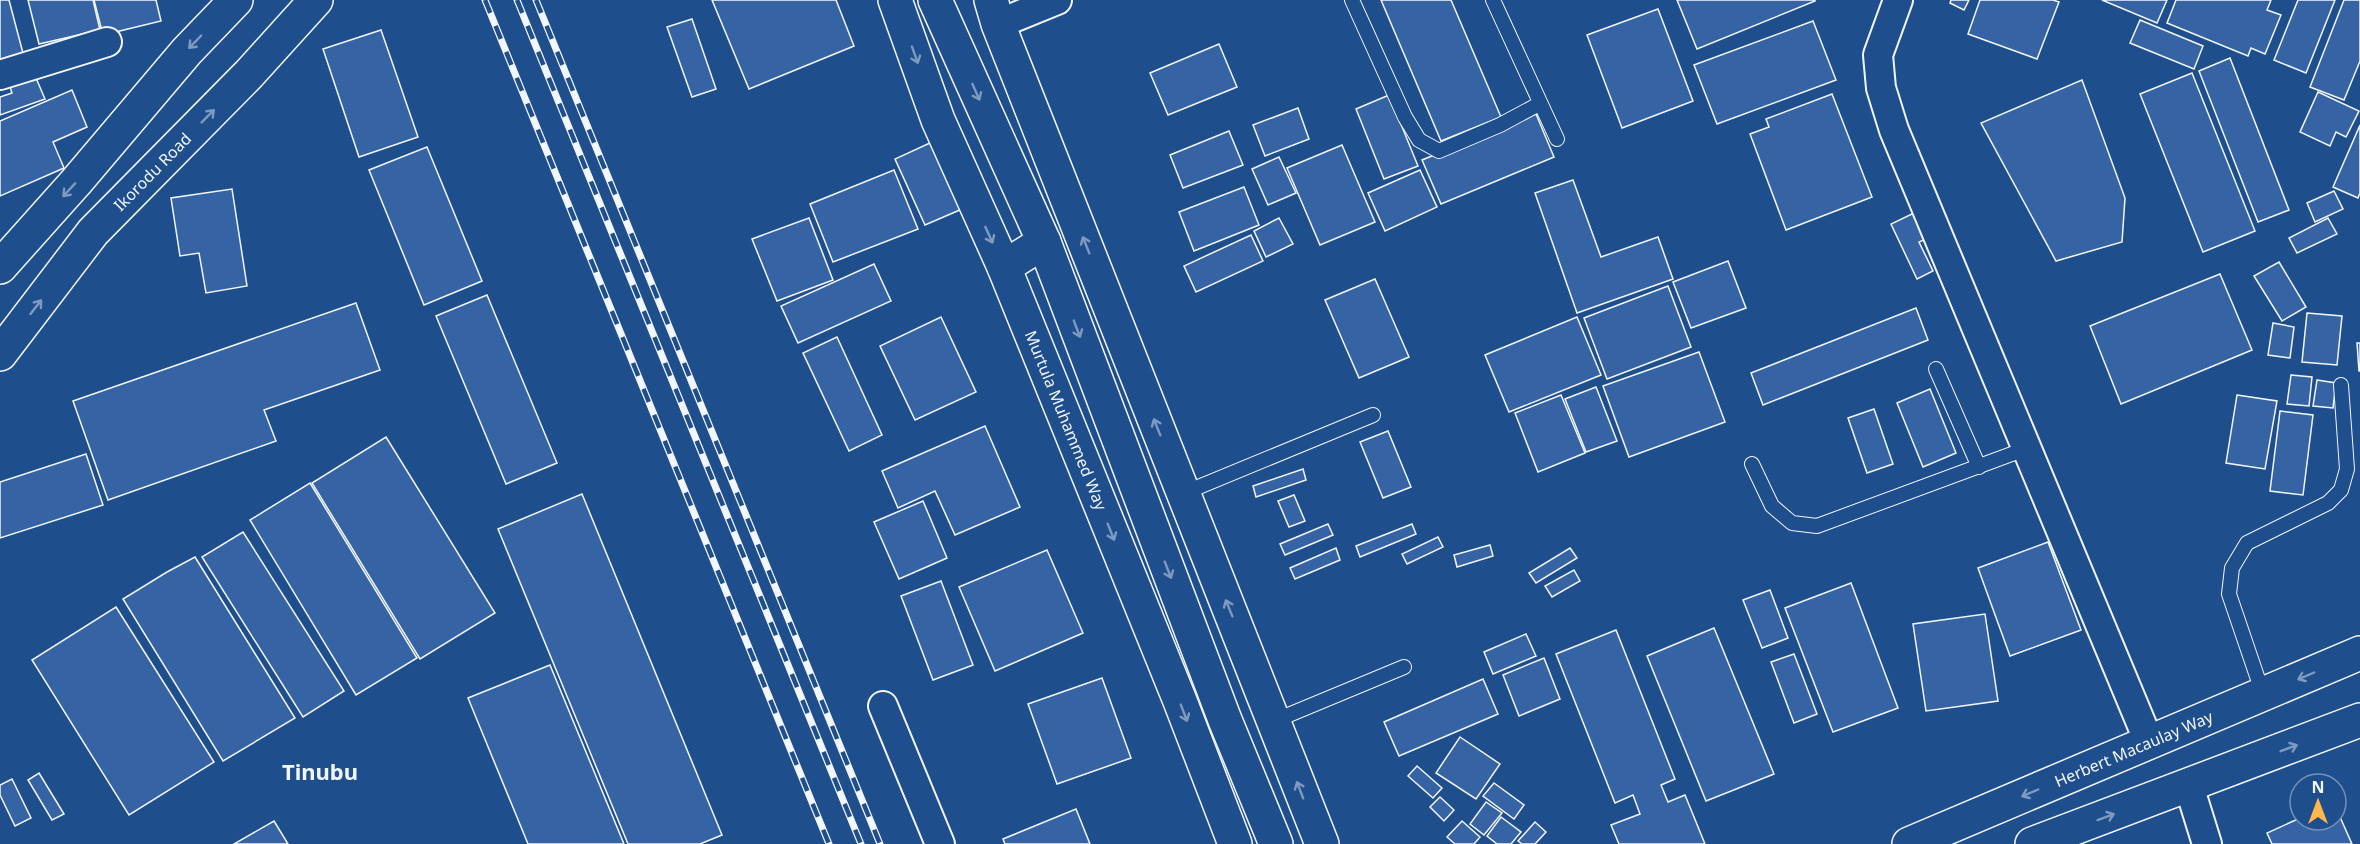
<svg xmlns="http://www.w3.org/2000/svg" width="2360" height="844" viewBox="0 0 2360 844" font-family="'Noto Sans',sans-serif">
	<style>
		.building { fill: #3563a3; stroke: #f2f6ff; stroke-width: 1.5 }
		.lines { fill: none; stroke-linecap: round; stroke-linejoin: round }
		.service-casing { stroke: #f2f6ff; stroke-width: 16 }
		.minor-casing { stroke: #f2f6ff; stroke-width: 32 }
		.secondary-casing { stroke: #f2f6ff; stroke-width: 36 }
		.primary-casing { stroke: #f2f6ff; stroke-width: 36 }
		.trunk-casing { stroke: #f2f6ff; stroke-width: 36 }
		.motorway-casing { stroke: #f2f6ff; stroke-width: 36 }
		.service { stroke: #1f4e8c; stroke-width: 14 }
		.minor { stroke: #1f4e8c; stroke-width: 28 }
		.secondary { stroke: #1f4e8c; stroke-width: 33 }
		.primary { stroke: #1f4e8c; stroke-width: 33 }
		.trunk { stroke: #1f4e8c; stroke-width: 33 }
		.motorway { stroke: #1f4e8c; stroke-width: 33 }
		.rail-casing { stroke: #f2f6ff; stroke-width: 7 }
		.rail { stroke: #1f4e8c; stroke-width: 4.5; stroke-dasharray: 14; stroke-linecap: butt }
		.oneway { stroke: #7e9ac0 }
		.labels { text-anchor: middle; stroke-width: 4.5; stroke-linejoin: round; paint-order: stroke }
		.street-label { font-size: 16px; fill: #f2f6ff; stroke: #1f4e8c }
		.district-label { font-size: 22px; font-weight: bold; fill: #f2f6ff; stroke: #1f4e8c }
	</style>
	<rect width="100%" height="100%" fill="#1f4e8c"/>
	<g class="building">
		<polygon points="0,0 9,0 24,57 0,63"/>
		<polygon points="28,0 93,0 100,30 39,44"/>
		<polygon points="94,0 156,0 161,21 103,35"/>
		<polygon points="712,0 836,0 854,46 749,89"/>
		<polygon points="1381,0 1451,0 1501,117 1441,141"/>
		<polygon points="1677,0 1815,0 1815,1 1697,49"/>
		<polygon points="1951,0 1969,0 1964,10 1950,3"/>
		<polygon points="1980,0 2053,0 2059,2 2037,59 1968,34"/>
		<polygon points="2102,0 2167,0 2157,23"/>
		<polygon points="2176,0 2271,0 2267,10 2281,15 2265,54 2251,48 2248,56 2167,23"/>
		<polygon points="2298,0 2335,0 2306,73 2274,60"/>
		<polygon points="2344,0 2360,0 2360,61 2344,100 2310,87"/>
		<polygon points="1658,9 1693,101 1622,128 1587,35"/>
		<polygon points="692,19 716,89 692,97 667,27"/>
		<polygon points="2140,20 2203,46 2194,69 2130,43"/>
		<polygon points="1813,21 1836,80 1717,124 1694,65"/>
		<polygon points="381,30 418,137 359,157 323,49"/>
		<polygon points="1219,44 1237,87 1168,115 1150,73"/>
		<polygon points="2230,58 2289,210 2258,222 2199,71"/>
		<polygon points="2192,73 2255,231 2203,252 2140,94"/>
		<polygon points="36,78 45,99 0,115 0,97 12,93 10,87"/>
		<polygon points="2082,80 2125,198 2122,242 2056,261 1981,123"/>
		<polygon points="72,90 87,127 53,142 64,168 0,196 0,121"/>
		<polygon points="2318,92 2359,111 2346,137 2336,132 2330,146 2300,132"/>
		<polygon points="1832,94 1872,197 1786,230 1750,134 1769,127 1766,119"/>
		<polygon points="1389,95 1418,166 1384,179 1356,109"/>
		<polygon points="1298,108 1309,139 1265,156 1253,125"/>
		<polygon points="1536,114 1554,157 1441,204 1422,160"/>
		<polygon points="2360,125 2360,193 2358,198 2333,187"/>
		<polygon points="1229,131 1243,165 1183,188 1170,155"/>
		<polygon points="932,142 962,209 925,225 895,159"/>
		<polygon points="1342,145 1375,222 1320,245 1287,168"/>
		<polygon points="427,147 482,281 424,305 369,170"/>
		<polygon points="1279,157 1296,193 1268,205 1252,169"/>
		<polygon points="894,170 918,229 833,262 810,204"/>
		<polygon points="1420,170 1437,207 1385,231 1368,193"/>
		<polygon points="1573,180 1601,257 1658,237 1673,279 1577,313 1535,193"/>
		<polygon points="1244,187 1259,225 1194,251 1179,212"/>
		<polygon points="232,189 247,286 206,293 199,253 180,256 171,198"/>
		<polygon points="2334,191 2343,209 2315,222 2307,203"/>
		<polygon points="1916,212 1928,238 1919,242 1933,271 1917,279 1891,224"/>
		<polygon points="809,218 833,280 777,301 752,239"/>
		<polygon points="1279,218 1293,244 1266,257 1254,231"/>
		<polygon points="2328,218 2337,234 2297,253 2289,238"/>
		<polygon points="1251,235 1263,261 1196,292 1184,266"/>
		<polygon points="1728,261 1746,308 1691,328 1673,282"/>
		<polygon points="2279,262 2306,307 2282,321 2254,276"/>
		<polygon points="874,264 891,301 798,343 781,306"/>
		<polygon points="2220,274 2252,350 2121,404 2090,326"/>
		<polygon points="1375,279 1409,357 1359,378 1325,300"/>
		<polygon points="1668,286 1691,347 1607,379 1584,318"/>
		<polygon points="487,295 557,463 506,484 436,316"/>
		<polygon points="356,303 380,370 264,410 276,441 108,500 73,401"/>
		<polygon points="1916,308 1928,340 1763,405 1751,373"/>
		<polygon points="2307,313 2342,316 2337,365 2302,362"/>
		<polygon points="941,317 976,392 915,420 880,346"/>
		<polygon points="1577,317 1601,375 1509,412 1485,355"/>
		<polygon points="2273,323 2294,327 2290,358 2268,355"/>
		<polygon points="837,337 882,435 849,451 803,353"/>
		<polygon points="2357,343 2360,343 2360,371 2359,371"/>
		<polygon points="1699,352 1725,422 1629,457 1603,386"/>
		<polygon points="2291,375 2312,377 2309,406 2287,404"/>
		<polygon points="2317,380 2336,383 2333,408 2313,406"/>
		<polygon points="1596,387 1617,441 1586,452 1565,399"/>
		<polygon points="1930,389 1956,453 1923,467 1897,403"/>
		<polygon points="1561,395 1585,453 1538,472 1515,413"/>
		<polygon points="2237,395 2277,401 2265,469 2226,463"/>
		<polygon points="1874,409 1893,464 1867,473 1848,418"/>
		<polygon points="2280,411 2313,415 2303,495 2270,491"/>
		<polygon points="985,426 1020,507 955,535 935,491 898,508 882,471"/>
		<polygon points="1388,431 1411,487 1383,498 1360,442"/>
		<polygon points="386,437 495,613 420,659 312,483"/>
		<polygon points="86,454 103,505 0,538 0,482"/>
		<polygon points="1303,469 1306,480 1256,497 1253,486"/>
		<polygon points="310,483 417,658 356,695 250,520"/>
		<polygon points="582,494 722,835 700,844 628,844 498,529"/>
		<polygon points="1294,495 1305,521 1289,527 1278,501"/>
		<polygon points="923,501 947,558 899,579 874,522"/>
		<polygon points="1328,524 1333,535 1285,555 1280,544"/>
		<polygon points="1412,524 1416,534 1360,557 1356,546"/>
		<polygon points="243,532 344,691 303,717 202,557"/>
		<polygon points="1438,537 1443,547 1407,564 1402,554"/>
		<polygon points="2048,542 2081,630 2010,656 1978,568"/>
		<polygon points="1490,545 1493,556 1457,567 1454,555"/>
		<polygon points="1336,548 1340,560 1295,579 1290,568"/>
		<polygon points="1570,548 1577,558 1536,583 1529,573"/>
		<polygon points="1047,550 1083,633 995,671 959,587"/>
		<polygon points="195,557 295,718 223,761 123,599 167,572"/>
		<polygon points="1574,570 1580,581 1552,597 1545,586"/>
		<polygon points="941,581 973,665 933,680 901,596"/>
		<polygon points="1851,583 1898,708 1833,732 1785,608"/>
		<polygon points="1770,590 1788,638 1762,648 1743,600"/>
		<polygon points="116,607 214,762 129,815 32,660"/>
		<polygon points="1985,614 1998,701 1926,711 1913,624"/>
		<polygon points="1714,628 1774,774 1706,801 1647,656"/>
		<polygon points="1616,630 1675,779 1661,785 1668,802 1685,795 1705,844 1619,844 1611,825 1640,814 1633,795 1615,803 1556,654"/>
		<polygon points="1526,634 1536,656 1493,674 1484,652"/>
		<polygon points="1794,654 1817,714 1794,723 1771,662"/>
		<polygon points="1544,658 1560,699 1519,716 1503,675"/>
		<polygon points="550,665 624,844 528,844 468,698"/>
		<polygon points="1102,678 1131,758 1057,784 1028,704"/>
		<polygon points="1483,679 1498,714 1399,756 1384,722"/>
		<polygon points="1460,737 1500,764 1476,799 1436,773"/>
		<polygon points="1417,766 1442,788 1433,798 1408,776"/>
		<polygon points="39,773 64,814 52,820 28,780"/>
		<polygon points="12,779 31,818 15,826 0,795 0,785"/>
		<polygon points="1494,783 1524,805 1514,819 1483,796"/>
		<polygon points="1440,797 1454,810 1444,821 1430,807"/>
		<polygon points="1486,802 1502,813 1484,835 1470,824"/>
		<polygon points="2336,808 2352,844 2272,844 2267,833 2300,818 2300,820 2336,820"/>
		<polygon points="1076,809 1090,844 1005,844 1003,839"/>
		<polygon points="1501,817 1521,832 1511,844 1497,844 1487,836"/>
		<polygon points="274,821 288,844 234,844"/>
		<polygon points="1462,821 1480,837 1474,844 1455,844 1447,837"/>
		<polygon points="1535,822 1546,832 1535,844 1522,844 1518,841"/>
	</g>
	<g class="lines">
		<defs>
			<g id="service">
				<polyline points="1352,0 1405,117 1419,140 1439,151 1500,125 1539,104"/>
				<polyline points="1493,0 1557,139"/>
				<polyline points="1936,369 1979,467"/>
				<polyline points="1752,464 1772,506 1792,523 1817,526 2028,448"/>
				<polyline points="1184,493 1373,415"/>
				<polyline points="2263,694 2229,594 2232,568 2247,543 2328,503 2341,490 2347,469 2341,385"/>
				<polyline points="1274,721 1404,667"/>
			</g>
			<g id="minor">
				<polyline points="1898,0 1878,55 1881,88 1894,130 2149,742"/>
				<polyline points="998,24 1057,0"/>
				<polyline points="0,75 107,42"/>
				<polyline points="883,706 940,844"/>
				<polyline points="2189,786 2207,844"/>
			</g>
			<polyline id="secondary" points="935,0 1044,242 1225,720 1276,844"/>
			<g id="primary">
				<path id="s1" d="M895,0l43,120 66,147 176,434 55,143"/>
				<polyline points="991,0 998,24 1322,844"/>
				<polyline points="1004,267 1044,242"/>
			</g>
			<g id="trunk">
				<path id="s2" d="M1909,844l451,-191"/>
				<polyline points="2032,844 2360,720"/>
			</g>
			<g id="motorway">
				<polyline points="0,267 76,182 187,51 236,0"/>
				<path id="s3" d="M0,354l93,-122 156,-158 67,-74"/>
			</g>
		</defs>
		<use href="#service" class="service-casing"/>
		<use href="#minor" class="minor-casing"/>
		<use href="#secondary" class="secondary-casing"/>
		<use href="#primary" class="primary-casing"/>
		<use href="#trunk" class="trunk-casing"/>
		<use href="#motorway" class="motorway-casing"/>
		<use href="#service" class="service"/>
		<use href="#minor" class="minor"/>
		<use href="#secondary" class="secondary"/>
		<use href="#primary" class="primary"/>
		<use href="#trunk" class="trunk"/>
		<use href="#motorway" class="motorway"/>
		<defs>
			<g id="rail">
				<polyline points="485,0 829,844"/>
				<polyline points="517,0 861,844"/>
				<polyline points="536,0 880,844"/>
			</g>
		</defs>
		<use href="#rail" class="rail-casing"/>
		<use href="#rail" class="rail"/>
	</g>
	<defs><path id="oneway-shaft" d="M-6 0H5M1.5-3L5.5 0L1.5 3" fill="none" stroke-width="1.6" stroke-linecap="round" stroke-linejoin="round" transform="scale(1.5)"/></defs>
	<g class="oneway">
		<use href="#oneway-shaft" transform="translate(195 42) rotate(134)"/>
		<use href="#oneway-shaft" transform="translate(915 55) rotate(70)"/>
		<use href="#oneway-shaft" transform="translate(976 92) rotate(66)"/>
		<use href="#oneway-shaft" transform="translate(208 116) rotate(-45)"/>
		<use href="#oneway-shaft" transform="translate(69 190) rotate(133)"/>
		<use href="#oneway-shaft" transform="translate(989 235) rotate(66)"/>
		<use href="#oneway-shaft" transform="translate(1086 245) rotate(-112)"/>
		<use href="#oneway-shaft" transform="translate(36 307) rotate(-52)"/>
		<use href="#oneway-shaft" transform="translate(1077 329) rotate(69)"/>
		<use href="#oneway-shaft" transform="translate(1157 427) rotate(-112)"/>
		<use href="#oneway-shaft" transform="translate(1111 532) rotate(68)"/>
		<use href="#oneway-shaft" transform="translate(1168 570) rotate(69)"/>
		<use href="#oneway-shaft" transform="translate(1229 608) rotate(-112)"/>
		<use href="#oneway-shaft" transform="translate(2306 676) rotate(157)"/>
		<use href="#oneway-shaft" transform="translate(1184 713) rotate(69)"/>
		<use href="#oneway-shaft" transform="translate(2289 748) rotate(-21)"/>
		<use href="#oneway-shaft" transform="translate(1300 790) rotate(-111)"/>
		<use href="#oneway-shaft" transform="translate(2030 793) rotate(157)"/>
		<use href="#oneway-shaft" transform="translate(2106 817) rotate(-20)"/>
	</g>
	<g class="labels">
		<g class="street-label">
			<text dy="6" stroke="none"><textPath href="#s3" startOffset="238">Ikorodu Road</textPath></text>
			<text dy="6" stroke="none"><textPath href="#s1" startOffset="454">Murtula Muhammed Way</textPath></text>
			<text dy="6" stroke="none"><textPath href="#s2" startOffset="244">Herbert Macaulay Way</textPath></text>
		</g>
		<g class="district-label">
			<text x="320" y="780">Tinubu</text>
		</g>
	</g>
	<g transform="translate(2318 802)"><circle r="28" fill="#1f4e8c" stroke="#7391ba" stroke-width="1.5"/>
	<path d="M0-4.5L10 22L0 15L-10 22Z" fill="#ffb74d"/>
	<text y="-9" font-size="16" font-weight="bold" text-anchor="middle" fill="#f2f6ff">N</text>
	</g>
</svg>
